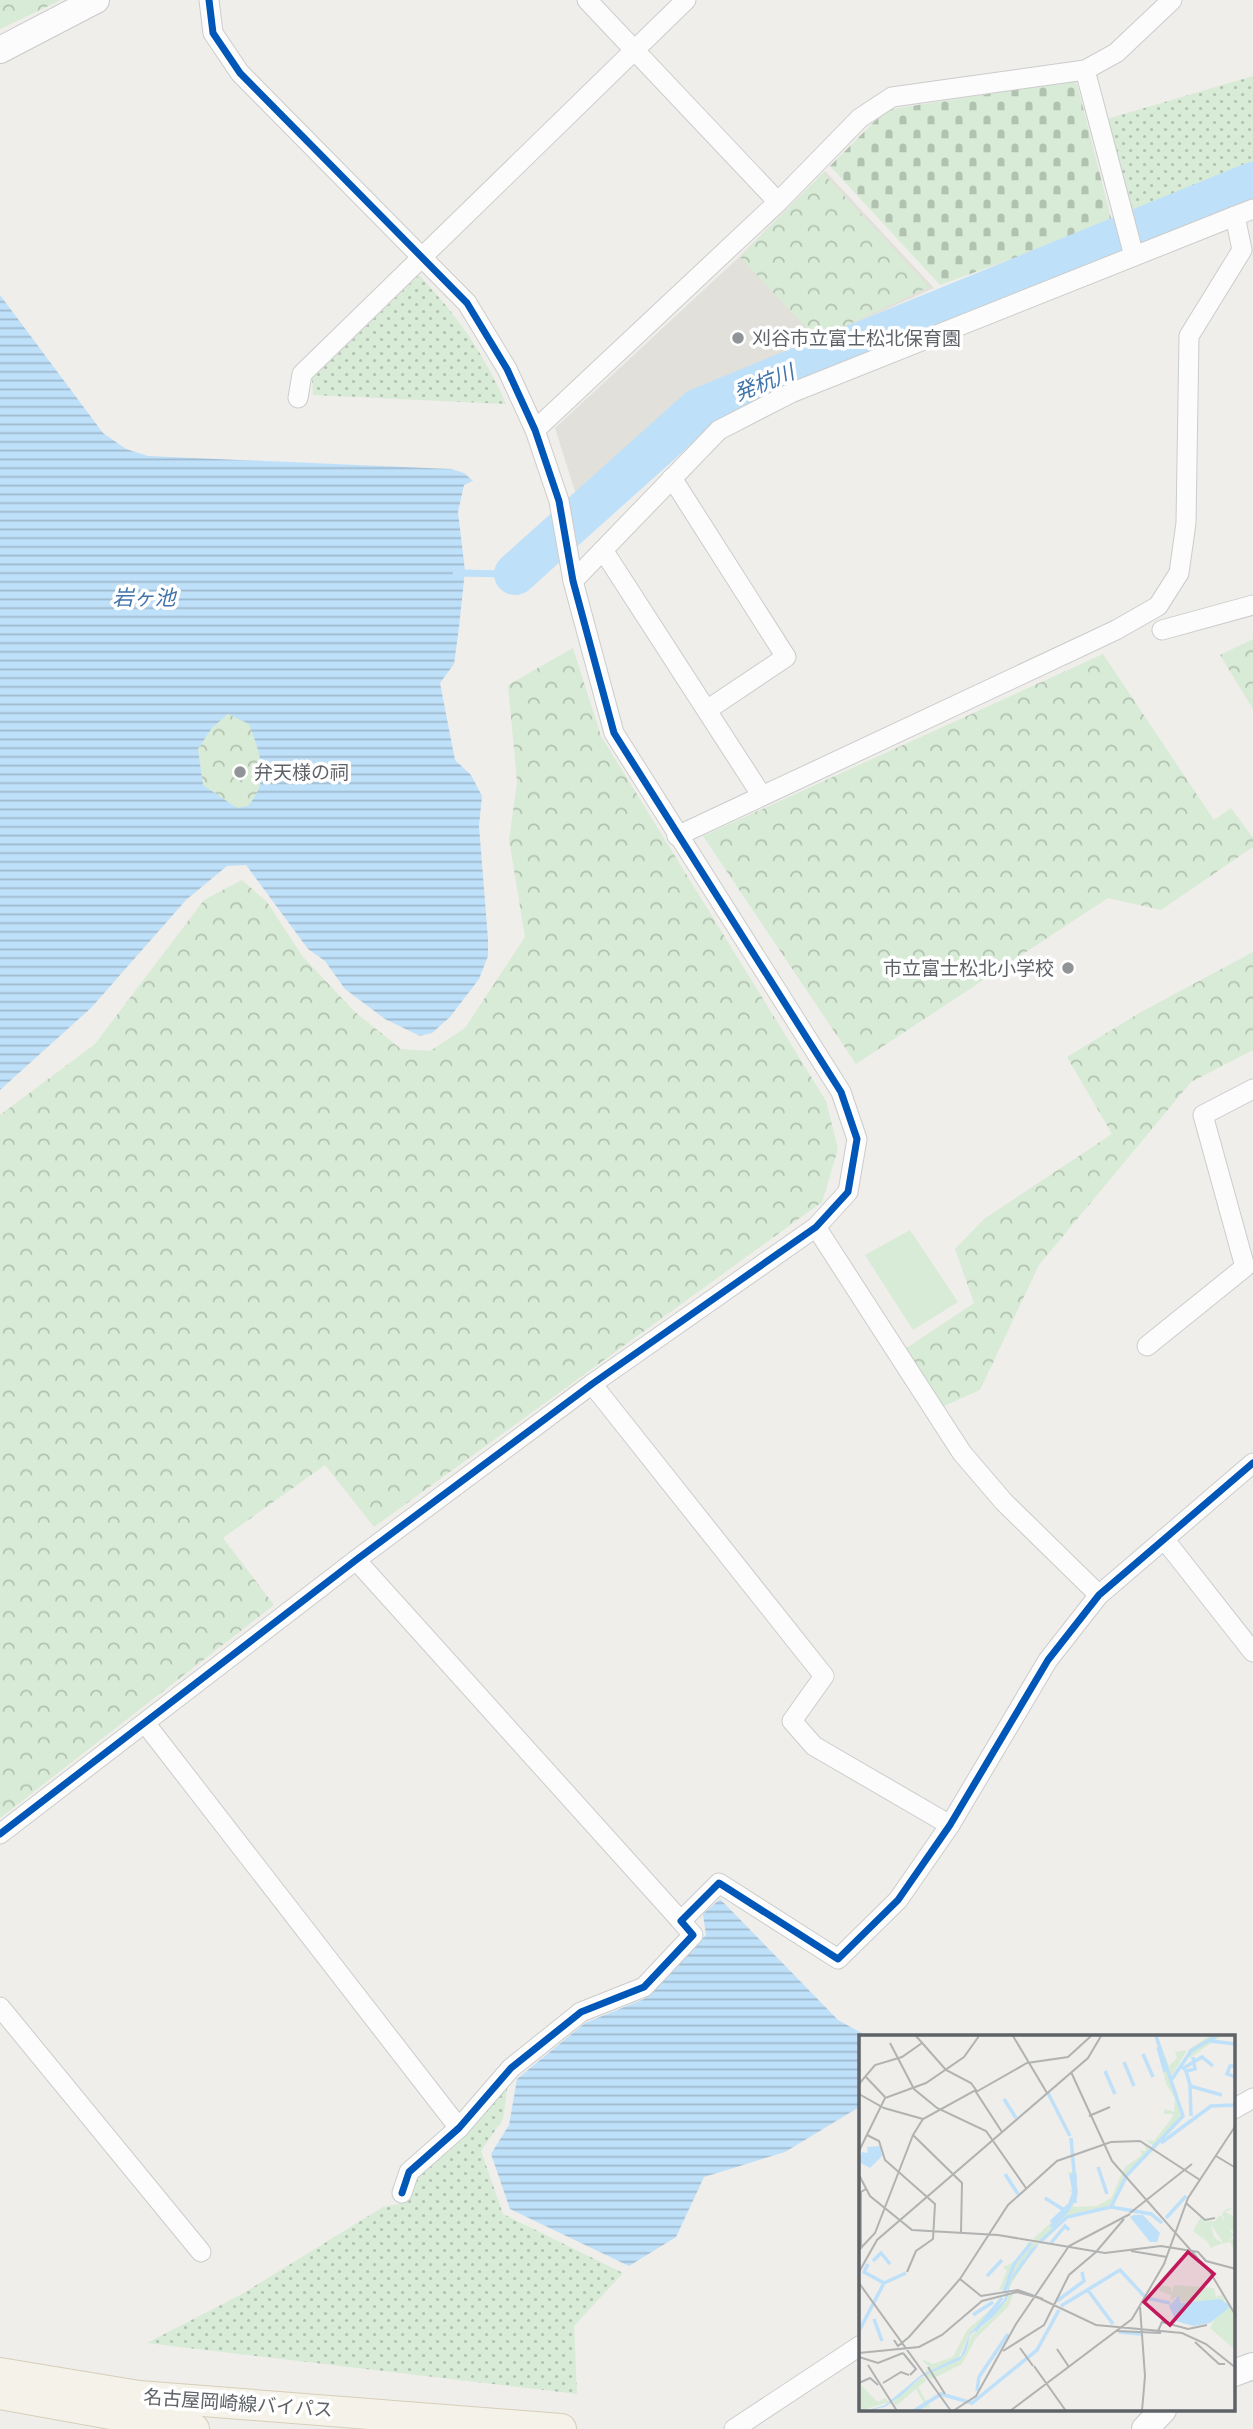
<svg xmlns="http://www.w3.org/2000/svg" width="1253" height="2429" viewBox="0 0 1253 2429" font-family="Signika,'Noto Sans JP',sans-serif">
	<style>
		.education { fill: #e2e0da }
		.grass { fill: url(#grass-dots) }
		.forest { fill: url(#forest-crowns) }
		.cemetery { fill: url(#cemetery-stones) }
		.pitch { fill: #d8ebd6 }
		.water { fill: url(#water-rules); fill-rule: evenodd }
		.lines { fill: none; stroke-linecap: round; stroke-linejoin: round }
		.stream { stroke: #bfe0f9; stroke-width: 7 }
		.river { stroke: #bfe0f9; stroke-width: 42 }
		.street-casing { stroke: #cbcccc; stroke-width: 21 }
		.secondary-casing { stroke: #cacacb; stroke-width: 28 }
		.primary-casing { stroke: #d7ceb8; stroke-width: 32 }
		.street { stroke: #fdfcfc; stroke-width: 19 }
		.secondary { stroke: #fdfcfc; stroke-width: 26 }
		.primary { stroke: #f4f2e9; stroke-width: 30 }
		.cycleway-casing { stroke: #fff; stroke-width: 11 }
		.cycleway { stroke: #0057b8; stroke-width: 7 }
		.poi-dot { fill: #919496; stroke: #fff; stroke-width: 2.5 }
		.labels { text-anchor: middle; stroke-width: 7; stroke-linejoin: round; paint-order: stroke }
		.poi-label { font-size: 19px; fill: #5f6368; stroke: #fff; text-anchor: start }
		.street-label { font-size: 19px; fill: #5f6368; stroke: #fff }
		.water-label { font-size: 21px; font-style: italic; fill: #4174aa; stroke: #fff }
		.inset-river { fill: none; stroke: #bfe0f9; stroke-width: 3.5 }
		.inset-road { fill: none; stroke: #b1b2b2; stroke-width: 2 }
		.view { fill: #c2185b; fill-opacity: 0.15; stroke: #c2185b; stroke-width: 3.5 }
		.inset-edge { fill: none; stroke: #5f6368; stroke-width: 3.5 }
	</style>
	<defs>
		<pattern id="grass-dots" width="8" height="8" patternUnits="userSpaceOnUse" patternTransform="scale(1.75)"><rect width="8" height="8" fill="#d8ebd6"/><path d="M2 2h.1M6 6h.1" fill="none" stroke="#b2c2b1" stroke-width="1.8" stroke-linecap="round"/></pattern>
		<pattern id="forest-crowns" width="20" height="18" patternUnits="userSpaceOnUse" patternTransform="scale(1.75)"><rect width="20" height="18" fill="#d8ebd6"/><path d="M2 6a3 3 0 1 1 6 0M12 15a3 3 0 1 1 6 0" fill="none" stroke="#b2c2b1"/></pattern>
		<pattern id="cemetery-stones" width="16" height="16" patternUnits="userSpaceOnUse" patternTransform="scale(1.75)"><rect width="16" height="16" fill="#d8ebd6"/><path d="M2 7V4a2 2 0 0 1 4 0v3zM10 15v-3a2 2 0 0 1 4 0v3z" fill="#b2c2b1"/></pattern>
		<pattern id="water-rules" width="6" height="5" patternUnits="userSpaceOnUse" patternTransform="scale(1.75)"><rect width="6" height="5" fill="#bfe0f9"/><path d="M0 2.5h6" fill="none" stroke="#9eb9cd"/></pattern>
	</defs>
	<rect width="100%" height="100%" fill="#efeeea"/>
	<polygon class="education" points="825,171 934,288 712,387 577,498 555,428 737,259"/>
	<g class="grass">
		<polygon points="1253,76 1253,165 1131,216 1107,119"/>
		<path d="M419,275c37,39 66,80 87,129l-193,-9 -1,-16z"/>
		<polygon points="508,2083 503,2119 481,2151 503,2214 623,2273 574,2326 577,2394 147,2343 242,2294 383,2207 408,2202 418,2178 464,2138"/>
	</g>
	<g class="forest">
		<polygon points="0,0 61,0 0,29"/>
		<polygon points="823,173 929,287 817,339 740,257"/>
		<polygon points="1253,639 1253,709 1220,655"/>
		<polygon points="573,648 601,736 826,1101 838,1149 822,1202 374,1527 325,1465 223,1538 274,1605 0,1818 0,1115 95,1044 204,900 242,880 267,902 303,957 355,1012 401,1049 430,1051 465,1028 525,937 509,840 517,782 508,685"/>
		<polygon points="1103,654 1214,820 1231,808 1253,838 1253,847 1161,910 1108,898 856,1064 703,836"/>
		<path d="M228,714l21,9c11,31 22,56 -1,84l-11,2 -34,-24 -5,-36 14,-21z"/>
		<polygon points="1253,952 1253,1050 1191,1082 1039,1265 980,1390 942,1407 905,1349 974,1303 955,1249 984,1219 1112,1134 1067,1057 1141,1012"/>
	</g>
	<polygon class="cemetery" points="1076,80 1112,222 940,285 830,166 886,110"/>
	<polygon class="pitch" points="910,1230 958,1302 913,1330 865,1255"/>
	<g class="water">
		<path d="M0,295l103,138 23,16 22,7 303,13 13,4 9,8 -9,4 -6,27 7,59 -6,56 -5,37 -14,19 15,77 16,15 11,21 -3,30 9,113v17l-9,23 -29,38 -18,16 -12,3 -35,-17 -40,-30 -20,-28 -17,-12 -62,-84 -19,1 -41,34 -95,108 -91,82zM228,714l21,10c11,30 22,55 -1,82l-11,2 -34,-23 -5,-36 14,-21z"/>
		<polygon points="720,1899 838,2020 869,2037 861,2037 861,2106 785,2152 704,2177 676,2237 629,2266 510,2209 491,2154 509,2125 517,2079 585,2023 644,1999 706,1935 703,1914"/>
	</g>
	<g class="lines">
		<polyline class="stream" points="456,573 515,574"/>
		<polyline class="river" points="515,574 699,409 1253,183"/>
		<defs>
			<g id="street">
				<polyline points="587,0 778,202"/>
				<polyline points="1085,70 1134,256"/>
				<polyline points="298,398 302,374 686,0"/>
				<polyline points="535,430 778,202 860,118 892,97 1085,70 1116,53 1172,0"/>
				<polyline points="672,478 786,657 707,710"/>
				<polyline points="603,550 762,796"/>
				<polyline points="573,581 719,430 791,393 1235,216"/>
				<polyline points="1162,630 1253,605"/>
				<polyline points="677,836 1116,630 1158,606 1179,573 1186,523 1189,336 1242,250 1235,216 1253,209"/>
				<polyline points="816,1227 962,1453 1004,1502 1099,1595"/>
				<polyline points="1147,1346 1245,1267 1203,1115 1253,1089"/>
				<polyline points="592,1384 824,1676 792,1721 814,1746 950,1825"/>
				<polyline points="1164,1539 1253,1652"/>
				<polyline points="356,1560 681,1921"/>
				<polyline points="145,1723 459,2128"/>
				<polyline points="0,1834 356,1560 592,1384 816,1227 848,1192 857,1139 841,1092 614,733 573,581 559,501 535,430 507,369 467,303 240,73 213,33 209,0"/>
				<polyline points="0,2007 201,2252"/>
				<polyline points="1234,2109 1253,2098"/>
				<polyline points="402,2193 409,2172 459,2128 511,2068 581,2012 644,1987 693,1935 681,1921 719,1883 838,1959 898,1900 950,1825 1048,1660 1099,1595 1253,1463"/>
				<polyline points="734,2429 861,2345"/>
			</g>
			<g id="secondary">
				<polyline points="0,50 96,0"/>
				<polyline points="1234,2373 1253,2366"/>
				<polyline points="1145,2429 1163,2410"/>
			</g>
			<g id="primary">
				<polyline points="0,2373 139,2396 561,2429"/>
				<polyline points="0,2394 194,2429"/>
			</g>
		</defs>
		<use href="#street" class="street-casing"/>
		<use href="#secondary" class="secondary-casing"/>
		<use href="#primary" class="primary-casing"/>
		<use href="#street" class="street"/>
		<use href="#secondary" class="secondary"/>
		<use href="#primary" class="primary"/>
		<defs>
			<g id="cycleway">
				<polyline points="0,1834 356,1560 592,1384 816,1227 848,1192 857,1139 841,1092 614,733 573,581 559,501 535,430 507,369 467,303 240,73 213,33 209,0"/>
				<polyline points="402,2193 409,2172 459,2128 511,2068 581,2012 644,1987 693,1935 681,1921 719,1883 838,1959 898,1900 950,1825 1048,1660 1099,1595 1253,1463"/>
			</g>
		</defs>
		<use href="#cycleway" class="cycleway-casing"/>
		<use href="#cycleway" class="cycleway"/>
	</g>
	<g class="poi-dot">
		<circle cx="738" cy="338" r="7"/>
		<circle cx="240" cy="772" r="7"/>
		<circle cx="1068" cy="968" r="7"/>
	</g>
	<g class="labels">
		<g class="poi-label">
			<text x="752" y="345">刈谷市立富士松北保育園</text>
			<text x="254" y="779">弁天様の祠</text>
			<text x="1054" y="975" text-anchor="end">市立富士松北小学校</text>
		</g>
		<g class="street-label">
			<text transform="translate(238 2403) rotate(4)" y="7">名古屋岡崎線バイパス</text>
		</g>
		<g class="water-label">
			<text transform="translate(764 383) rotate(-22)" y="7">発杭川</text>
			<text x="144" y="605">岩ヶ池</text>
		</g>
	</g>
	<g transform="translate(859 2035)">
		<rect width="376" height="376" fill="#efeeea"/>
		<path d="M296,1h2l12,30 8,-8 -2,-6 12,-2 -16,27 -14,-37 26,72 -27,36 -10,-8 8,1 18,-23 1,-4h-9l1,-5 9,3 1,-14 -9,-14zM285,109l11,5 -29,27 -15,30 -39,8 -32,28 -7,-3 38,-35 3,-9 -6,-6 7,2 -7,-19h7l3,18 -5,17 24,-1 14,-8 14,-31 17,-12 -2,-5 6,1zM170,207l9,1 -30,46 -9,1 8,-19 -4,-4 14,-6zM150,258l4,2 -5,12 -32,31 -14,26 -30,15 -7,-4 35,-15 12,-25 22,-19zM148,260l-37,38 -12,26 -34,14 5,-6 -8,-8 12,5 20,-7 14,-27zM64,341l3,5 -8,6 8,14 12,-4 -10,6 2,4 -20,4 14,-8 -8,-14 -20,17 -3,-4zM0,348l19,19 7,-4 4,4 -30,9z" fill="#d8ebd6"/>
		<path d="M350,1h12l-31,22 -2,-8zM374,173l-8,4 10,5 -1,14 -5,-2 5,7 -5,3h6v12l-5,-9 -12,3 5,-2 -14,-22h-8l-2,8 7,12 -13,-10 8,-14 13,5 6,-7 5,6 -3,-7 4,-5zM300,250l12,2v6l4,-8 39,3 2,9 6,-2 3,7h-43l-3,-7 -9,6 1,-6 -12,-4zM371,272l5,12 -1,30 -24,-21 8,-15z" fill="#d8ebd6"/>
		<path d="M342,186l9,1 4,15 8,6 -11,5 -12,-19z" fill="#d8ebd6"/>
		<path d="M21,111l2,10 -12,12 -11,-6 3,-10 6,1 -1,-6zM275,180h9l17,18 -3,9h-7l-20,-25zM177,207l-11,13 -3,8 9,-14 9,-6 -29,38 -4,18 -13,17 -24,19 -4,16 -6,9 -39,17 -19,18 -17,12 -20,4 20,-6 36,-30 40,-19 9,-23 34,-33 8,-23 14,-24zM320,260l2,8 39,-4 11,7 -21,17 -17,3 -17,-5 -7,-15z" fill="#bfe0f9"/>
		<path class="inset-river" d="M351,6l26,3M299,12l7,25M284,19l10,23M265,27l10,24M377,31h-6l-3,8 9,3M323,34l20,-12 11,9M246,36l10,23M313,44l19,-28 25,-15M331,50l-4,-14 9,-2 -2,-12M189,58l22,43M145,64l12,19M332,81l-1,-30 32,9M302,108l50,-37 25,-1M239,132l9,27M146,139l13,20M186,163l19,12M216,168v-30M252,172l40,7 11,9M307,183l20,-22M192,187l19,-18 4,-12 -3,-18M192,192l17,-17 8,-16 -5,-56M181,207l27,-25 44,-10 16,-32 56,-59 -27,-80M192,208l14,-17 4,4M14,226l8,-8 9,11M9,229l-4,8 20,11M128,241l15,-16M228,254l26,35M145,258l10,-29 17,-21M198,266l27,-20 -2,-9M202,271l59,-36 26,28 24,5M114,280l20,-13M15,284l8,22M0,296l25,-48 22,-10M116,296l27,-33M260,297l22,2M118,356l2,-14 29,-43M55,376l27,-17 31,9 65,-53 22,-40"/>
		<path class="inset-road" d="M57,1l30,34 25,13 5,7 -53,29 -10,16 49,48 -1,50M154,1l34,57M31,8l24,46 23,19 49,23 40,57M212,37l41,89 98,111 26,44M6,41l20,21M0,49l16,-19 27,-8 20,-14M0,59l25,14 39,11M230,81l21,-9M143,97l-26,-40 51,-29 41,-6 23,-21M8,100l12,6 6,19 50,44 -2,35 -17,12 -9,21M0,116l26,-53 41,-15 38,-26 15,-21M357,121l20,12M0,140l11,21 42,34 86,5 107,18 56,-7 37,6 8,9 30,8M327,168l19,17 10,-2M271,178l62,-49M2,214v-57l5,-3M0,215l16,-17 38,-98M272,216l36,6M0,237l18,-32 211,-182 13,-22M101,244l21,17 37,-6 25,9M0,248l92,128M281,272l5,69 -3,35M258,296l44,2M299,296l4,-9 26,7 19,-4M35,305l4,6 11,-9 51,-58 48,-74 49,-44 54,-19 29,-1 60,39M336,307l24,22h6M161,313l13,18M198,314l12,18M144,316l41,-26 25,-50 27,-23 28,-33M0,318l60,-6 23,-12 40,-34 35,-9 22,6 57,27 86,8 24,11 30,24M44,318l13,16 -6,6M0,322l19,6 25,-10M9,330l29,46M175,331l32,45M69,332l17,27M0,348l11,-5 8,7M24,348l18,-11 8,3M94,376l23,-15 40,-72 53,-78 61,-32M151,376l122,-92 32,-55 24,-66 48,-73"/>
		<path class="view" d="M329,217l26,22 -44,51 -26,-23z"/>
		<rect width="376" height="376" class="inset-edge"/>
	</g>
</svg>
